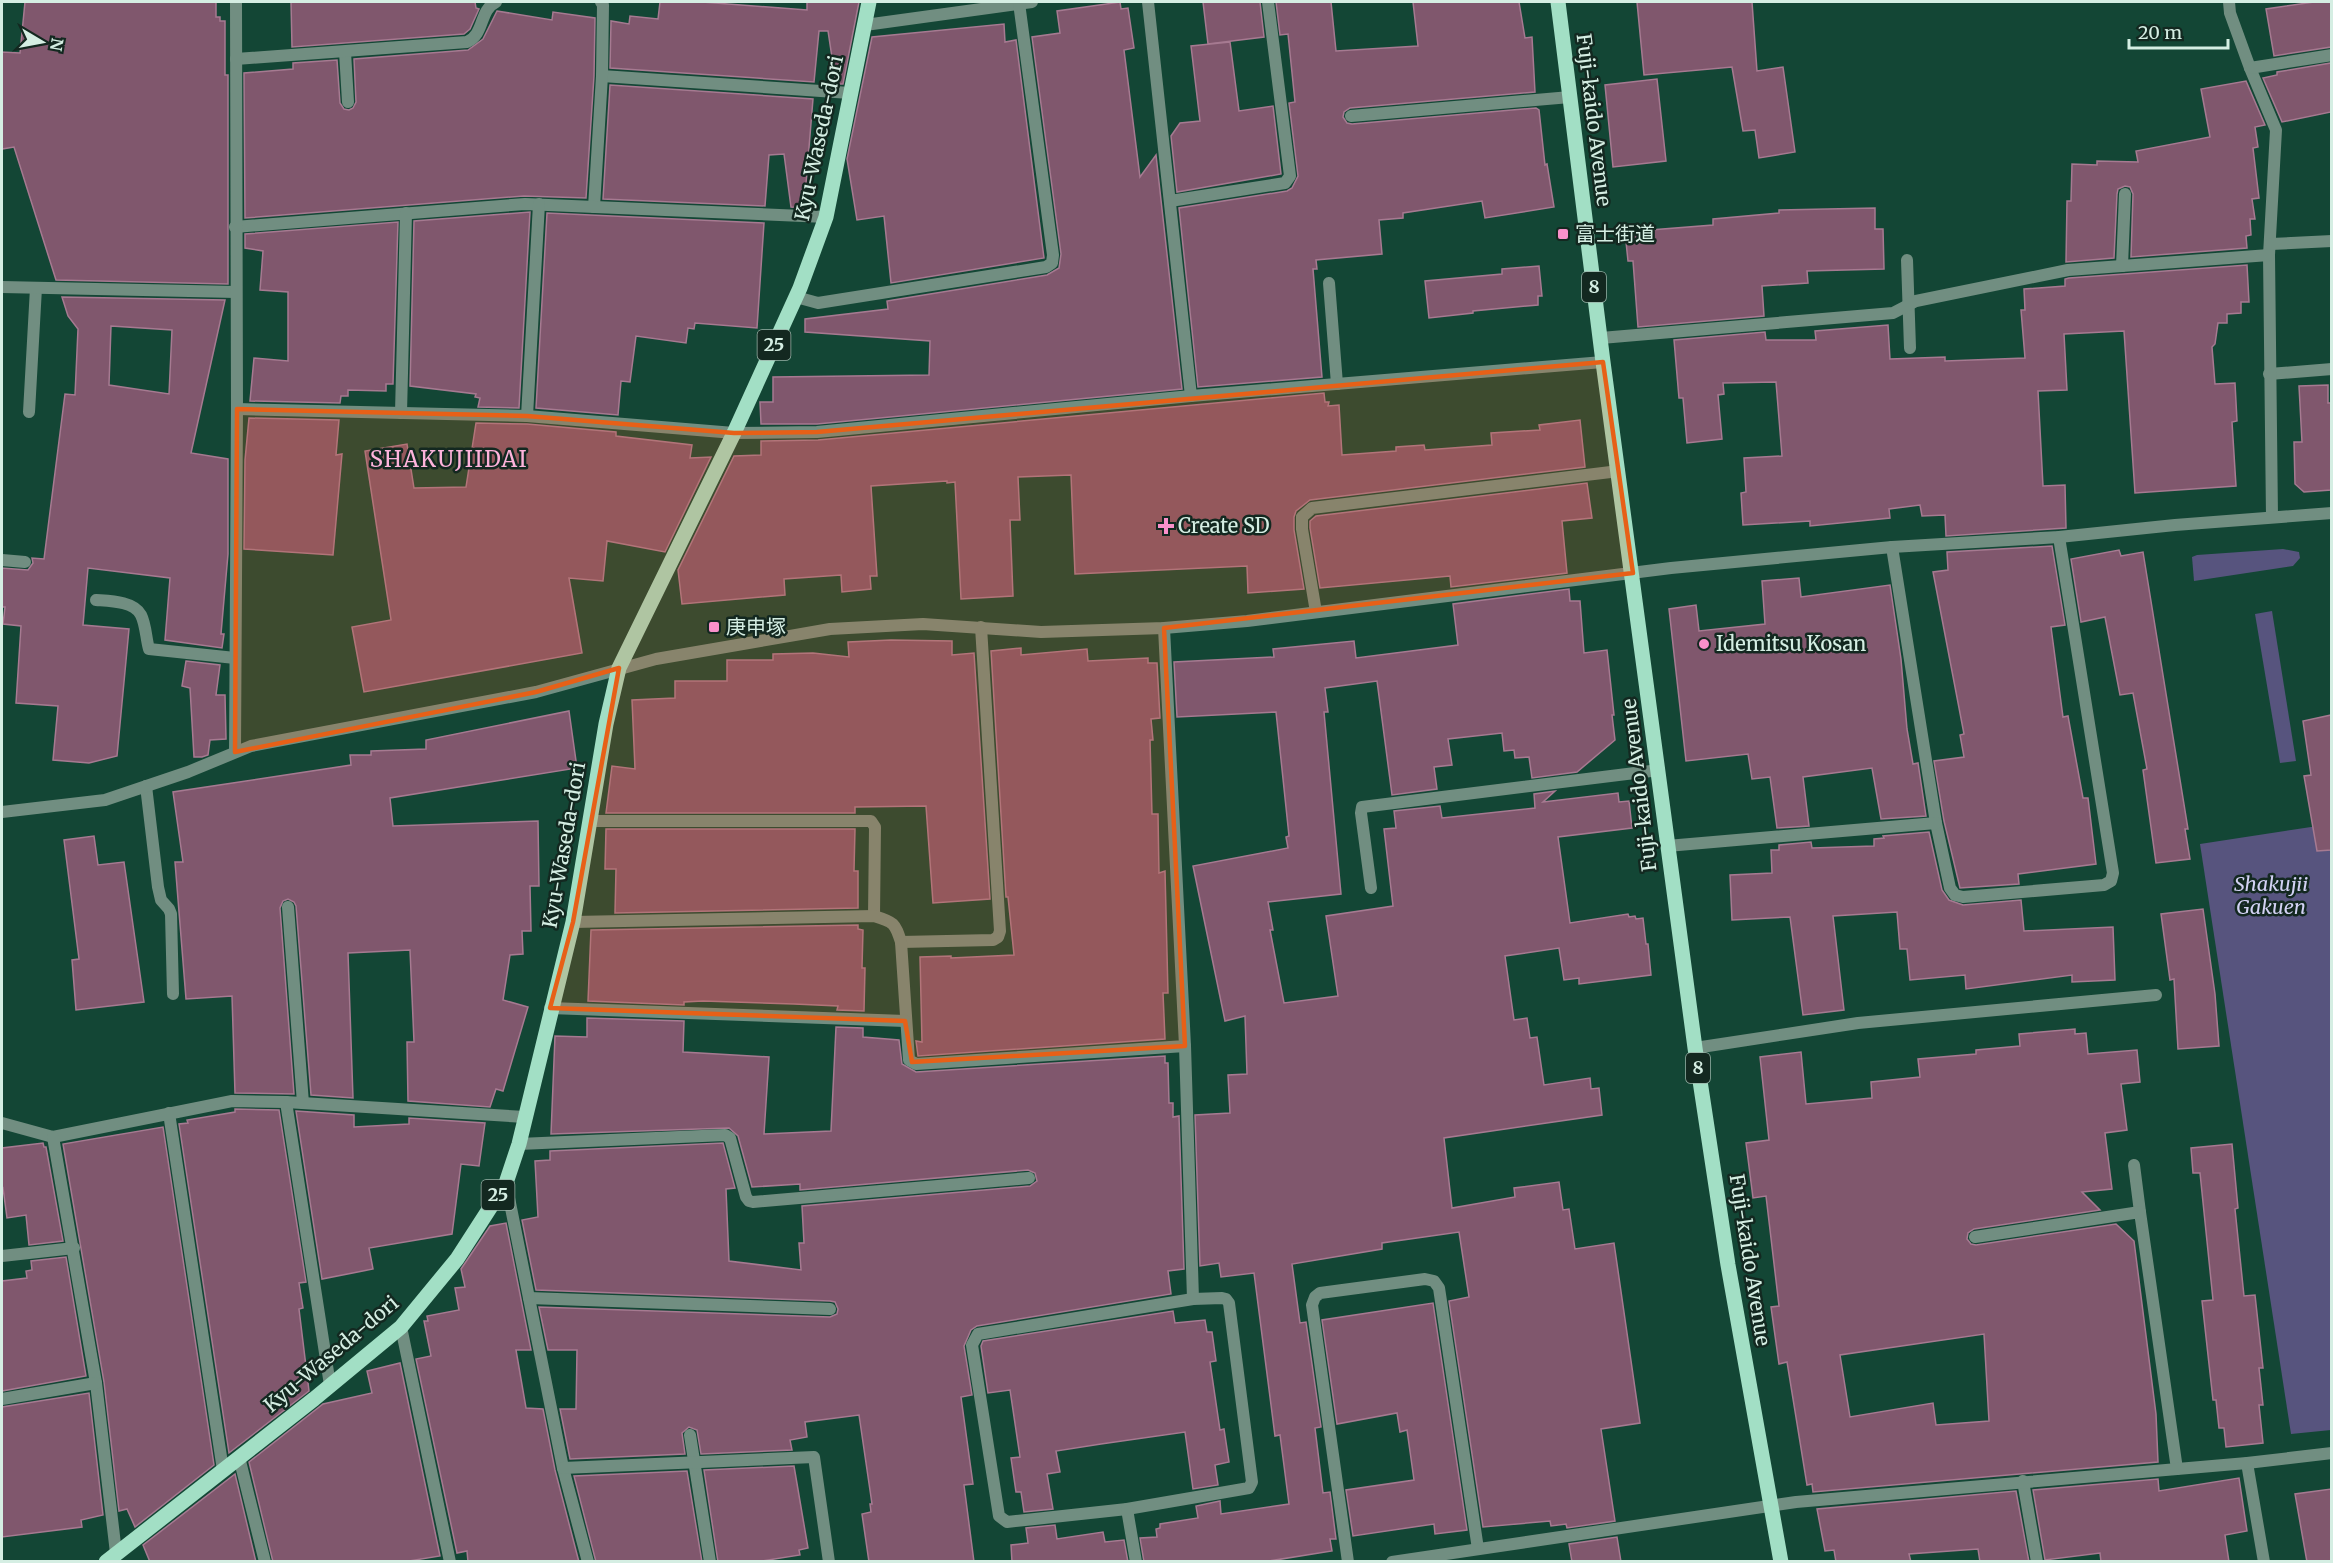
<svg xmlns="http://www.w3.org/2000/svg" width="2333" height="1563" viewBox="0 0 2333 1563" font-family="Merriweather,'Noto Sans JP',serif">
	<style>
		.green { fill: #57547e }
		.building { fill: #80576d; stroke: #a67a91; stroke-width: 1.5; fill-rule: evenodd }
		.lines { fill: none; stroke-linecap: round; stroke-linejoin: round }
		.service { stroke: #718e81; stroke-width: 12 }
		.minor { stroke: #718e81; stroke-width: 12 }
		.tertiary { stroke: #718e81; stroke-width: 12 }
		.primary { stroke: #a2dfc5; stroke-width: 15 }
		.marked { fill: #e76017; fill-opacity: 0.2; stroke: #e76017; stroke-width: 4.5; stroke-linejoin: round }
		.poi-dot { fill: #f990ca; stroke: #132820; stroke-width: 2 }
		.labels { text-anchor: middle; stroke-width: 5; stroke-linejoin: round; paint-order: stroke }
		.shield { fill: #132820; stroke: #9bb3a8; stroke-width: 1.5 }
		.shield-label { font-size: 18px; font-weight: bold; fill: #d5eee3 }
		.street-label { font-size: 20px; fill: #d5eee3; stroke: #132820 }
		.poi-label { font-size: 20px; fill: #d5eee3; stroke: #132820; text-anchor: start }
		.park-label { font-size: 20px; font-style: italic; fill: #d3d2f4; stroke: #132820 }
		.quarter-label { font-size: 22px; letter-spacing: 1.5px; fill: #feb3db; stroke: #132820 }
	</style>
	<rect width="100%" height="100%" fill="#134635"/>
	<g class="green">
		<polygon points="2283,549 2299,552 2300,558 2293,566 2194,581 2192,557 2197,555"/>
		<polygon points="2272,611 2296,761 2280,763 2255,614"/>
		<polygon points="2331,824 2331,1430 2291,1434 2200,844"/>
	</g>
	<g class="building">
		<polygon points="25,2 216,2 216,17 220,17 220,21 225,21 225,75 228,75 228,284 56,280 14,147 2,149 2,52 20,53"/>
		<polygon points="291,2 475,2 476,8 479,9 470,29 464,34 292,47"/>
		<polygon points="660,2 702,2 807,10 807,2 859,2 843,84 836,84 828,31 819,31 814,82 610,68 611,21 629,24 630,16 658,19"/>
		<polygon points="1120,2 1121,9 1128,8 1134,48 1124,50 1140,177 1156,155 1182,389 817,424 761,424 760,402 773,402 773,377 929,375 930,341 805,332 805,319 888,309 887,301 893,300 1047,275 1059,268 1061,254 1032,37 1060,33 1057,11"/>
		<polygon points="1203,2 1260,2 1264,37 1208,44"/>
		<polygon points="1276,2 1331,2 1336,51 1418,46 1413,2 1519,2 1525,38 1532,37 1535,92 1350,108 1344,112 1343,117 1347,123 1352,124 1536,108 1539,110 1545,165 1547,164 1554,207 1485,218 1482,201 1403,213 1403,218 1379,220 1382,254 1316,260 1317,269 1313,269 1322,377 1198,387 1179,208 1287,191 1292,188 1298,176 1289,103 1295,102 1288,34 1280,35"/>
		<polygon points="1637,2 1752,2 1757,71 1783,67 1795,152 1759,158 1755,130 1743,131 1732,67 1644,75"/>
		<polygon points="2314,2 2331,2 2331,47 2274,56 2266,9"/>
		<polygon points="497,11 552,20 553,12 595,18 594,76 586,198 524,196 245,218 244,73 293,69 293,63 337,60 340,103 344,109 349,110 353,108 356,102 354,59 468,50 483,39"/>
		<polygon points="1004,24 1005,42 1016,40 1044,258 891,283 884,216 857,220 847,159 872,37"/>
		<polygon points="1230,42 1239,111 1273,106 1281,174 1177,192 1171,136 1180,123 1200,121 1191,46"/>
		<polygon points="2331,63 2331,112 2282,122 2263,78 2277,75 2277,72"/>
		<polygon points="1657,79 1666,161 1613,167 1605,85"/>
		<polygon points="2246,81 2265,125 2255,127 2258,147 2253,148 2259,198 2252,199 2255,219 2250,219 2251,235 2246,236 2247,248 2131,257 2133,194 2130,187 2125,186 2118,189 2117,194 2114,258 2066,262 2067,201 2071,201 2072,164 2097,165 2097,161 2138,162 2136,151 2210,137 2201,89"/>
		<polygon points="610,85 813,99 804,208 791,207 784,154 769,155 765,206 603,199"/>
		<polygon points="1875,208 1875,229 1883,229 1884,269 1807,271 1808,283 1762,286 1764,316 1638,327 1633,261 1628,261 1625,232 1713,225 1713,219 1779,213 1779,210"/>
		<polygon points="530,212 519,408 478,407 480,398 475,397 476,394 410,386 414,221"/>
		<polygon points="547,213 764,223 757,328 695,323 694,329 688,328 686,343 636,336 630,382 621,381 618,415 536,408"/>
		<polygon points="398,222 393,384 386,384 386,391 348,390 348,396 341,396 340,403 250,401 254,358 288,361 288,292 260,290 263,251 245,248 245,234"/>
		<polygon points="2247,265 2249,302 2241,302 2241,313 2227,314 2227,323 2218,323 2215,344 2212,347 2215,384 2235,383 2237,421 2232,422 2236,486 2135,493 2124,331 2064,334 2067,390 2038,391 2043,486 2065,485 2066,528 1946,536 1945,515 1922,516 1920,505 1889,509 1890,518 1810,526 1810,521 1743,525 1741,493 1746,492 1744,458 1782,456 1776,382 1723,383 1724,394 1718,395 1722,439 1687,443 1683,398 1679,398 1674,340 1765,332 1766,340 1816,340 1815,331 1888,325 1890,359 1945,357 1945,361 2025,358 2021,310 2025,310 2024,289 2065,286 2065,279 2069,278"/>
		<polygon points="1539,266 1542,296 1538,296 1538,305 1473,311 1473,313 1429,318 1425,281 1502,274 1502,269"/>
		<path d="M62,297l163,3 -34,153 37,6v95l-7,80h3l-2,14 -57,-8 5,-62 -82,-10 -5,57 46,4 -12,127 -28,7 -36,-3 5,-54 -42,-3 5,-77 -18,-2 2,-17h-3v-39l26,2 5,-7 -1,-5 12,1 21,-165 10,1 3,-66 -10,-13zM111,326l61,4 -3,64 -60,-9z"/>
		<polygon points="2328,385 2328,403 2331,403 2331,490 2304,492 2295,484 2294,442 2302,442 2299,386"/>
		<polygon points="1324,393 1325,402 1329,402 1328,406 1339,405 1342,455 1396,451 1396,447 1424,445 1425,450 1492,445 1491,433 1540,430 1539,425 1580,420 1585,467 1310,500 1296,511 1294,517 1294,530 1304,589 1248,593 1247,566 1075,574 1071,475 1018,477 1020,520 1010,520 1013,596 961,599 955,482 947,483 947,481 871,486 877,576 870,576 871,589 842,592 841,575 784,579 785,595 682,604 678,570 734,456 761,455 761,441 818,440"/>
		<polygon points="249,418 339,420 336,455 342,454 333,555 244,549 245,460"/>
		<polygon points="476,423 527,424 616,432 616,436 692,445 690,458 711,457 665,552 607,541 603,581 569,578 582,653 364,692 352,627 391,620 365,451 407,444 414,488 466,487"/>
		<polygon points="1587,483 1592,518 1562,521 1567,573 1451,587 1450,576 1320,588 1310,528 1310,521 1316,516"/>
		<polygon points="2052,546 2065,625 2051,627 2063,717 2068,716 2083,798 2088,798 2096,864 2018,874 2019,884 1960,888 1944,821 1934,761 1964,757 1960,735 1964,734 1933,572 1948,570 1947,552"/>
		<polygon points="2119,550 2121,556 2143,552 2188,829 2185,829 2190,859 2156,863 2143,770 2147,769 2133,693 2120,695 2105,617 2081,622 2071,559"/>
		<polygon points="1799,578 1801,597 1890,585 1901,659 1907,729 1913,764 1918,763 1926,816 1881,819 1872,768 1803,777 1809,826 1777,828 1770,777 1752,779 1748,754 1686,761 1669,609 1696,605 1699,631 1765,624 1762,581"/>
		<polygon points="1569,589 1570,601 1580,601 1584,653 1607,650 1614,715 1612,715 1615,740 1577,772 1532,778 1529,757 1515,758 1514,750 1504,751 1502,733 1448,739 1452,765 1434,767 1437,789 1392,795 1377,681 1325,688 1328,712 1324,712 1341,894 1268,902 1273,930 1270,930 1284,1003 1338,996 1326,916 1393,906 1384,829 1396,828 1394,811 1440,806 1442,818 1535,808 1534,794 1555,791 1543,802 1618,793 1619,802 1629,801 1632,828 1558,837 1570,923 1628,914 1629,917 1635,916 1636,919 1643,918 1646,944 1648,944 1651,975 1579,984 1579,978 1564,980 1559,948 1505,956 1514,1020 1527,1018 1530,1038 1537,1037 1544,1085 1590,1078 1591,1089 1599,1088 1602,1115 1444,1138 1452,1208 1515,1197 1514,1188 1559,1182 1563,1210 1569,1209 1575,1249 1614,1243 1640,1423 1601,1429 1615,1521 1567,1528 1566,1524 1551,1526 1550,1521 1483,1527 1449,1301 1469,1297 1459,1232 1382,1243 1382,1249 1292,1264 1300,1323 1306,1322 1321,1427 1315,1428 1323,1493 1330,1492 1336,1539 1330,1539 1332,1551 1263,1562 1144,1562 1140,1538 1157,1537 1156,1529 1160,1528 1160,1524 1198,1518 1196,1506 1220,1501 1221,1514 1289,1504 1280,1435 1275,1436 1254,1273 1221,1277 1219,1263 1200,1266 1195,1115 1230,1113 1228,1075 1247,1074 1245,1016 1225,1021 1193,866 1288,848 1286,837 1289,836 1276,712 1177,717 1174,662 1274,657 1273,649 1354,641 1356,658 1458,645 1453,604"/>
		<polygon points="891,640 952,641 952,655 974,653 990,899 933,903 926,806 855,807 855,813 606,813 612,766 635,769 632,700 675,698 675,681 727,681 727,660 773,660 773,654 813,653 849,657 848,642"/>
		<polygon points="1021,648 1021,655 1087,649 1088,661 1148,658 1148,663 1157,663 1160,718 1151,719 1153,740 1150,740 1152,814 1158,814 1159,873 1165,871 1168,993 1163,993 1165,1039 918,1056 916,1041 922,1042 920,957 951,956 951,958 1014,955 1008,897 1006,897 991,651"/>
		<polygon points="186,661 220,665 216,695 225,695 226,739 210,740 208,755 202,757 194,757 190,688 182,686"/>
		<polygon points="569,711 577,768 390,798 393,826 538,821 539,886 530,886 531,931 522,931 523,954 510,955 503,1000 528,1007 503,1091 496,1089 490,1107 408,1101 407,1042 414,1042 410,950 348,953 353,1098 311,1095 296,906 294,902 288,899 283,901 280,908 294,1094 235,1093 232,996 186,999 175,862 183,862 173,792 351,765 350,755 371,755 371,751 426,749 426,740"/>
		<polygon points="2331,715 2331,850 2317,851 2304,776 2311,775 2303,721"/>
		<polygon points="606,829 855,829 854,871 858,871 858,908 615,913 616,869 605,869"/>
		<polygon points="1929,832 1942,890 1949,900 1963,905 2021,900 2024,931 2113,927 2115,980 2072,982 2072,975 1966,989 1965,975 1910,980 1907,949 1900,949 1897,912 1833,916 1844,1010 1803,1015 1790,917 1732,920 1730,875 1772,873 1771,850 1779,850 1779,845 1811,842 1812,848 1874,846 1874,839 1884,838 1883,836"/>
		<polygon points="94,836 98,865 124,862 144,1002 76,1010 72,960 79,959 64,840"/>
		<polygon points="2203,909 2215,994 2219,1046 2178,1049 2174,979 2170,980 2161,914"/>
		<polygon points="858,925 858,929 863,930 862,968 865,968 864,1011 837,1010 838,1006 794,1004 703,1001 684,1002 684,1005 588,1001 591,930"/>
		<polygon points="587,1018 684,1021 683,1052 769,1057 764,1134 831,1131 836,1027 863,1028 863,1037 899,1040 902,1064 916,1072 1165,1056 1165,1063 1168,1063 1169,1103 1173,1103 1173,1117 1179,1116 1184,1269 1168,1271 1171,1294 977,1326 971,1330 964,1346 972,1395 961,1397 973,1484 964,1485 974,1562 869,1562 862,1514 871,1512 870,1504 872,1504 859,1415 805,1422 807,1437 790,1440 792,1450 701,1454 697,1430 689,1427 682,1433 685,1454 570,1459 560,1409 576,1409 577,1350 548,1350 539,1307 830,1317 837,1314 838,1309 835,1302 830,1301 536,1290 522,1220 538,1217 535,1161 550,1160 550,1151 723,1143 735,1188 726,1189 729,1261 801,1270 799,1243 804,1243 802,1206 1030,1186 1037,1181 1035,1173 1028,1170 800,1190 800,1184 752,1187 738,1136 729,1128 551,1134 555,1036 587,1037"/>
		<path d="M2075,1029v5l11,-1 2,21 49,-4 3,32 -19,2 6,46 -22,3 7,56 -30,3 18,18 -126,19 -6,4 -1,6 4,5 5,1 140,-21 18,17 22,173 2,48 -345,30 -1,-8 -5,1 -20,-123 -8,2 -8,-57 8,-1 -13,-110 -13,2 -7,-55 23,-3 -9,-83 41,-5 5,52 66,-6 -1,-16 49,-5 -2,-18 58,-5v-4l44,-4 -1,-12zM1984,1334l5,87 -53,4 -3,-22 -83,14 -10,-62z"/>
		<polygon points="235,1109 279,1110 306,1282 299,1283 303,1308 299,1309 309,1391 229,1453 179,1124 188,1123 187,1120 235,1112"/>
		<polygon points="296,1111 354,1115 354,1127 409,1124 409,1118 485,1123 479,1166 461,1164 452,1234 369,1248 373,1269 322,1279"/>
		<polygon points="163,1127 214,1465 135,1527 127,1509 119,1511 104,1382 63,1144"/>
		<polygon points="43,1143 44,1147 46,1147 63,1241 29,1245 26,1215 7,1218 3,1188 2,1189 2,1148"/>
		<polygon points="2232,1144 2238,1208 2235,1209 2244,1296 2255,1295 2263,1368 2259,1368 2263,1405 2259,1405 2263,1443 2226,1447 2224,1428 2219,1428 2216,1400 2213,1400 2202,1301 2213,1300 2200,1173 2193,1173 2191,1148"/>
		<polygon points="506,1223 531,1350 516,1350 526,1408 543,1409 555,1470 579,1562 468,1562 467,1551 457,1553 416,1359 431,1356 424,1321 428,1321 427,1316 459,1310 455,1288 465,1287 461,1269 490,1226"/>
		<polygon points="66,1257 86,1376 2,1391 2,1281 27,1278 26,1271 32,1270 31,1261"/>
		<polygon points="1433,1303 1467,1530 1435,1534 1434,1524 1353,1536 1346,1490 1414,1480 1407,1430 1400,1432 1397,1413 1337,1424 1322,1320"/>
		<polygon points="1173,1311 1175,1323 1205,1320 1207,1332 1212,1332 1216,1361 1210,1362 1220,1430 1224,1429 1229,1462 1215,1465 1218,1485 1193,1489 1185,1432 1101,1444 1056,1451 1060,1472 1047,1474 1053,1509 1024,1512 1021,1492 1016,1492 1011,1458 1020,1457 1010,1390 988,1393 981,1346 983,1341"/>
		<polygon points="400,1363 440,1556 403,1562 273,1562 249,1462 323,1404 372,1393 367,1371"/>
		<polygon points="89,1393 103,1515 81,1520 82,1527 2,1537 2,1407"/>
		<polygon points="794,1466 808,1548 799,1550 800,1555 755,1562 718,1562 704,1470"/>
		<polygon points="687,1471 702,1562 596,1562 574,1476"/>
		<polygon points="235,1474 256,1562 150,1562 143,1545"/>
		<polygon points="2239,1478 2247,1531 2225,1535 2229,1562 2101,1562 2100,1553 2045,1560 2033,1490 2158,1479 2159,1491"/>
		<polygon points="2331,1489 2331,1562 2307,1562 2295,1494"/>
		<polygon points="2016,1491 2029,1562 1980,1562 1978,1549 1909,1554 1911,1562 1836,1562 1834,1550 1825,1551 1817,1509"/>
		<polygon points="1055,1525 1057,1539 1103,1532 1105,1542 1124,1540 1128,1562 1012,1562 1011,1545 1028,1543 1026,1528"/>
		<polygon points="1617,1537 1621,1562 1572,1562 1569,1544"/>
	</g>
	<g class="lines">
		<g class="service">
			<polyline points="345,52 348,102"/>
			<polyline points="1351,116 1570,97"/>
			<polyline points="1907,260 1910,348"/>
			<polyline points="2122,266 2125,194"/>
			<polyline points="1329,283 1337,384"/>
			<polyline points="2269,374 2332,369"/>
			<polyline points="29,412 36,288"/>
			<polyline points="2,560 25,562"/>
			<path d="M96,600c13,1 38,1 45,15 5,10 5,24 8,34l86,9"/>
			<polyline points="1316,612 1302,529 1302,517 1312,508 1619,471"/>
			<polyline points="146,786 158,887 161,900 169,909 171,914 173,994"/>
			<polyline points="590,821 871,821 875,827 874,916"/>
			<polyline points="1371,888 1361,813 1362,807 1659,770"/>
			<polyline points="288,907 303,1103"/>
			<polyline points="901,942 993,940 998,937 1000,931 981,627"/>
			<polyline points="1695,1048 1858,1023 2156,995"/>
			<polyline points="2134,1165 2140,1212"/>
			<polyline points="1975,1237 2140,1212 2177,1469"/>
			<polyline points="2,1256 74,1248"/>
			<polyline points="529,1298 830,1309"/>
			<polyline points="401,1327 450,1562"/>
			<polyline points="690,1435 710,1562"/>
			<polyline points="239,1457 265,1562"/>
			<polyline points="1348,1562 1312,1305 1315,1297 1320,1293 1425,1279 1434,1281 1439,1288 1478,1549"/>
		</g>
		<g class="minor">
			<polyline points="1148,2 1191,396"/>
			<polyline points="2229,2 2230,13 2250,68 2276,130 2269,255 2272,517"/>
			<polyline points="865,25 1032,2"/>
			<path d="M236,59l231,-17c18,-8 12,-32 29,-40"/>
			<polyline points="2250,68 2332,55"/>
			<polyline points="602,76 850,93"/>
			<polyline points="1170,201 1285,183 1290,176 1268,2"/>
			<polyline points="594,207 602,76 603,5 601,2"/>
			<polyline points="235,227 525,204 826,217"/>
			<polyline points="2271,244 2332,241"/>
			<polyline points="2,287 236,292"/>
			<polyline points="796,297 818,303 1046,267 1052,263 1053,255 1019,3"/>
			<polyline points="1601,338 1893,313 1916,301 2068,270 2269,255"/>
			<polyline points="237,409 527,416 734,433 817,432 1191,396 1603,362"/>
			<polyline points="401,413 406,213"/>
			<polyline points="527,416 539,204"/>
			<polyline points="1892,547 1936,823 1950,888 1955,895 1963,897 2104,885 2111,881 2113,873 2059,537"/>
			<polyline points="235,752 237,409 236,2"/>
			<polyline points="1667,846 1936,823"/>
			<path d="M573,922l301,-6c20,6 21,7 27,26l8,118 7,4 269,-18 -21,-418"/>
			<polyline points="550,1008 905,1021"/>
			<polyline points="1185,1046 1193,1299"/>
			<polyline points="286,1102 330,1385"/>
			<polyline points="169,1113 223,1470"/>
			<polyline points="2,1123 53,1137 232,1101 286,1102 525,1117"/>
			<polyline points="53,1137 96,1383 116,1553"/>
			<polyline points="519,1144 725,1135 730,1138 746,1197 749,1201 753,1202 1029,1178"/>
			<polyline points="506,1183 563,1468 588,1562"/>
			<polygon points="1222,1298 1226,1299 1229,1303 1252,1482 1249,1488 1127,1509 1007,1522 999,1516 972,1345 978,1334 1193,1299"/>
			<polyline points="2,1399 96,1383"/>
			<polyline points="2247,1463 2264,1562"/>
			<polyline points="563,1468 814,1457 829,1562"/>
			<polyline points="2023,1481 2037,1562"/>
			<polyline points="1127,1509 1136,1562"/>
			<polyline points="1392,1562 1796,1502 2247,1463 2332,1453"/>
		</g>
		<polyline class="tertiary" points="2,812 105,800 188,772 251,746 536,692 656,659 830,629 923,624 1041,632 1164,628 1247,621 1671,568 1892,547 2059,537 2175,525 2332,513"/>
		<g class="primary">
			<polyline points="1558,2 1603,362 1695,1048 1728,1265 1781,1562"/>
			<polyline points="106,1562 314,1399 401,1327 457,1259 506,1183 519,1144 573,922 606,724 619,668 734,433 800,288 826,217 869,2"/>
		</g>
	</g>
	<path class="marked" d="M1603,362l30,211 -469,55 21,418 -273,16 -7,-41 -355,-13 23,-86 46,-254 -83,24 -301,60 2,-343 290,7 207,17 83,-1z"/>
	<g class="poi-dot">
		<rect x="1557" y="228" width="12" height="12" rx="3"/>
		<path d="M1163 517h6v6h6v6h-6v6h-6v-6h-6v-6h6z"/>
		<rect x="708" y="621" width="12" height="12" rx="3"/>
		<circle cx="1704" cy="644" r="6"/>
	</g>
	<g class="labels">
		<g class="shield">
			<rect x="1582" y="272" width="24" height="30" rx="4.5"/>
			<rect x="757.5" y="330" width="33" height="30" rx="4.5"/>
			<rect x="1686" y="1053" width="24" height="30" rx="4.5"/>
			<rect x="481.5" y="1180" width="33" height="30" rx="4.5"/>
		</g>
		<g class="shield-label">
			<text x="1594" y="293">8</text>
			<text x="774" y="351">25</text>
			<text x="1698" y="1074">8</text>
			<text x="498" y="1201">25</text>
		</g>
		<g class="street-label">
			<text transform="translate(1594 120) rotate(83)" y="7">Fuji-kaido Avenue</text>
			<text transform="translate(819 138) rotate(-78)" y="7">Kyu-Waseda-dori</text>
			<text transform="translate(1639 785) rotate(-97)" y="7">Fuji-kaido Avenue</text>
			<text transform="translate(564 845) rotate(-80)" y="7">Kyu-Waseda-dori</text>
			<text transform="translate(1750 1260) rotate(81)" y="7">Fuji-kaido Avenue</text>
			<text transform="translate(331 1354) rotate(-40)" y="7">Kyu-Waseda-dori</text>
		</g>
		<g class="poi-label">
			<text x="1575" y="241">富士街道</text>
			<text x="1178" y="533">Create SD</text>
			<text x="726" y="634">庚申塚</text>
			<text x="1716" y="651">Idemitsu Kosan</text>
		</g>
		<g class="park-label">
			<text x="2271" y="891">Shakujii<tspan x="2271" dy="23">Gakuen</tspan></text>
		</g>
		<g class="quarter-label">
			<text x="449" y="467">SHAKUJIIDAI</text>
		</g>
	</g>
	<rect width="2333" height="1563" fill="none" stroke="#d5eee3" stroke-width="6"/>
	<g transform="translate(42 42) rotate(100)" stroke="#132820" stroke-width="4.5" paint-order="stroke">
	<path d="M0-4.5L10 22L0 15L-10 22Z" fill="#d5eee3"/>
	<text y="-9" font-size="16" font-weight="bold" text-anchor="middle" fill="#d5eee3">N</text>
	</g>
	<path d="M2129 39v9h99v-9" fill="none" stroke="#d5eee3" stroke-width="3"/>
	<text x="2138" y="39" font-size="18" fill="#d5eee3" stroke="#132820" stroke-width="4.5" paint-order="stroke">20 m</text>
</svg>
